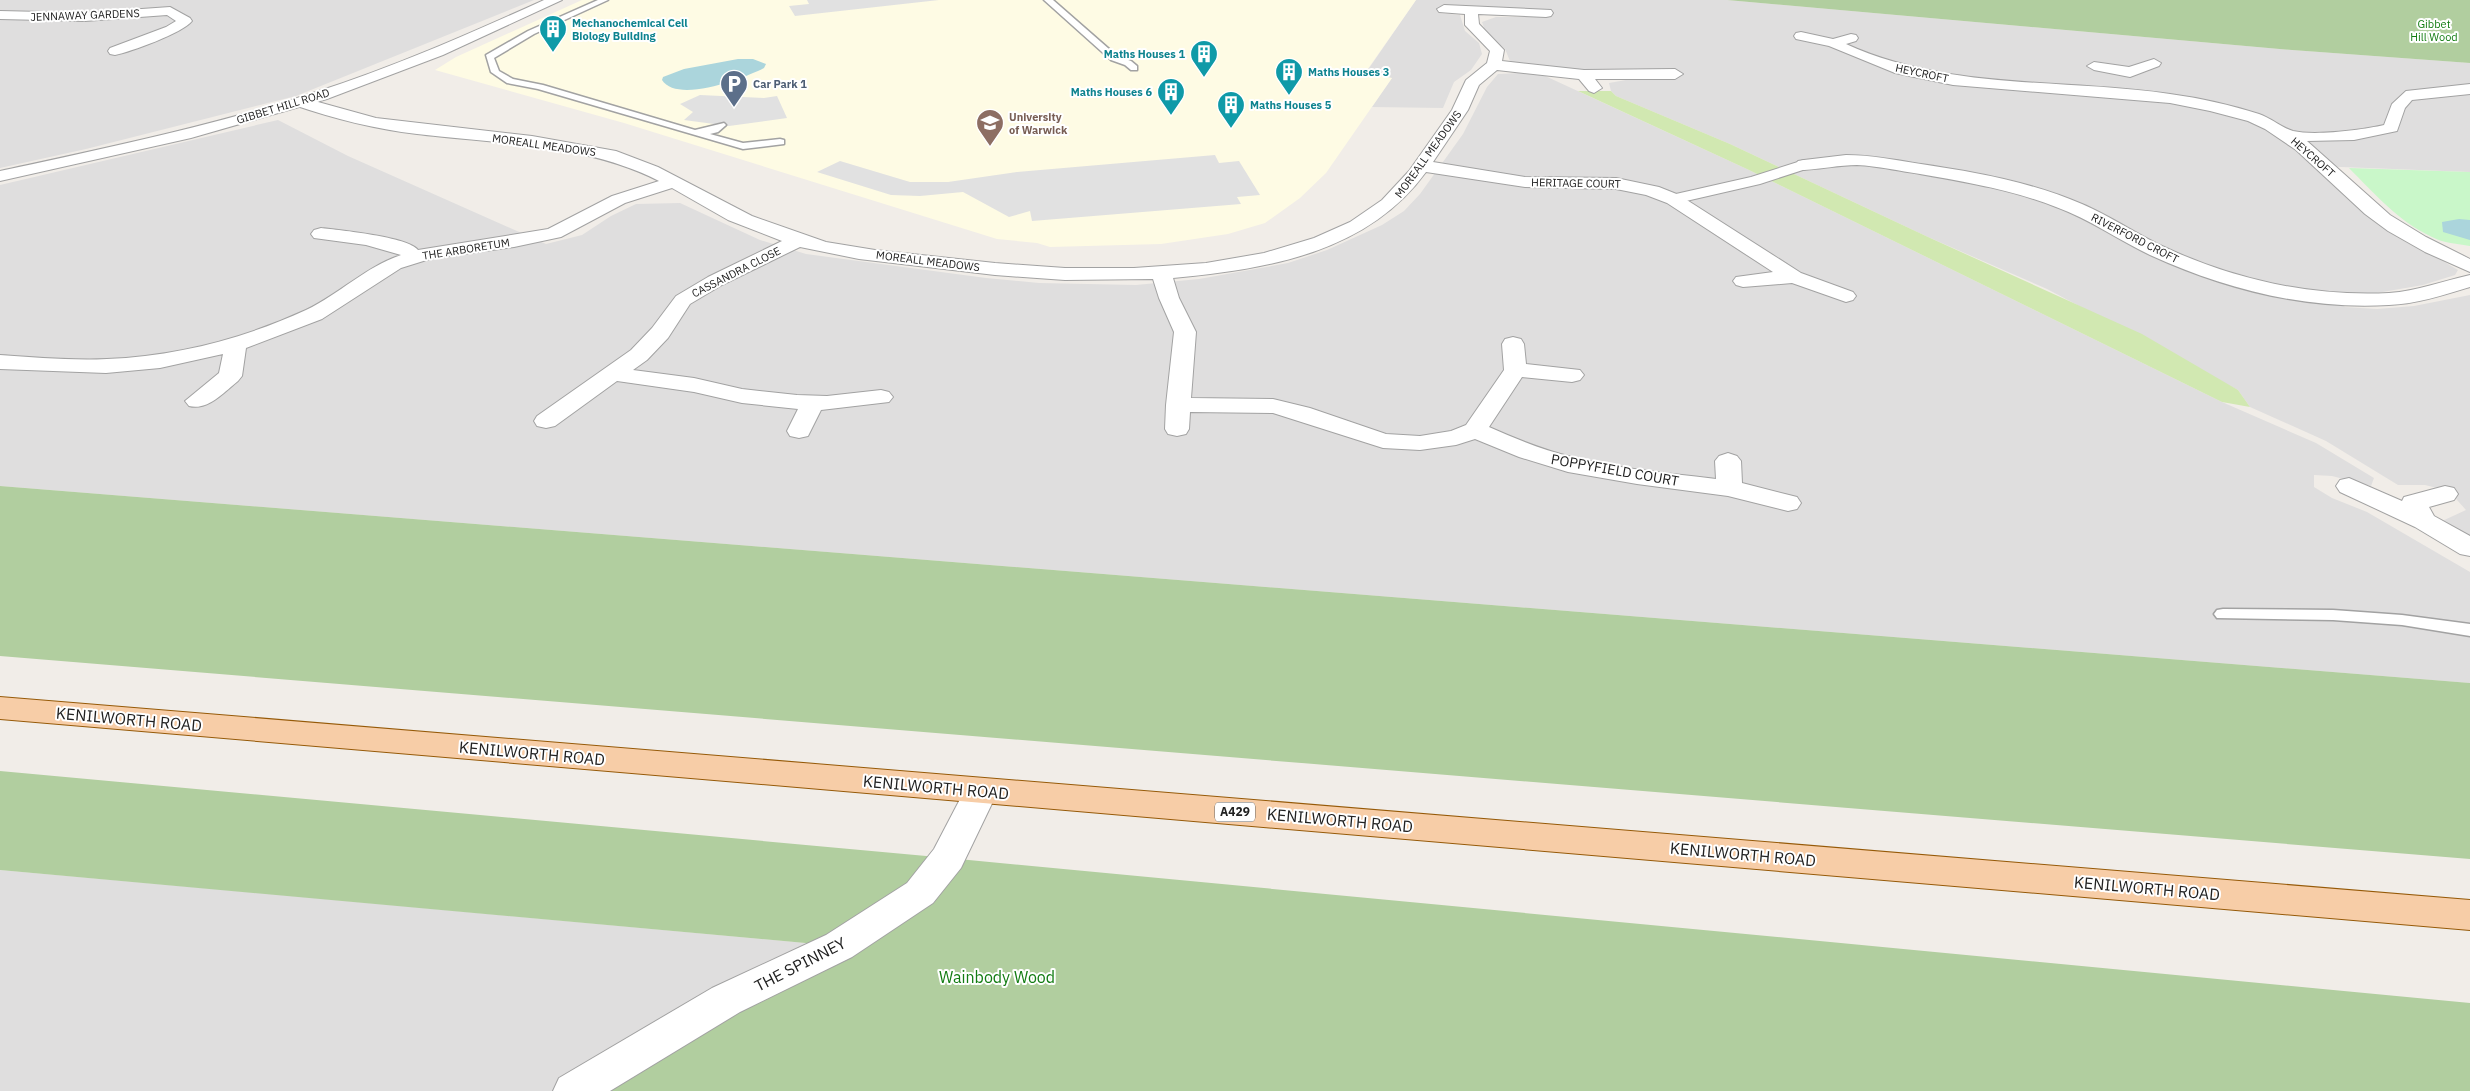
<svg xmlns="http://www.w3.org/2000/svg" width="2470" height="1091" viewBox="0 0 2470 1091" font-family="'IBM Plex Sans',sans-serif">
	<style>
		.residential { fill: #dfdede }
		.education { fill: #fefbe4 }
		.grass { fill: #d1e8b1 }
		.forest { fill: #b1ce9f }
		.park { fill: #c9f7c9 }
		.parking { fill: #e1e1e1 }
		.water { fill: #abd5dc }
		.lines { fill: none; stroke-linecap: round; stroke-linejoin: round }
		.service-casing { stroke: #a2a2a2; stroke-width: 3 }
		.pedestrian-casing { stroke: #a2a2a2; stroke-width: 2 }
		.minor-casing { stroke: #a2a2a2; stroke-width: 2 }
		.tertiary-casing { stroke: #a2a2a2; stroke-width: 2 }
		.primary-casing { stroke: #965a08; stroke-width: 2 }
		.service { fill: #fff; fill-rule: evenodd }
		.pedestrian { fill: #fff; fill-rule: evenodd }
		.minor { fill: #fff; fill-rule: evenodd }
		.tertiary { fill: #fff; fill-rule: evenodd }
		.primary { fill: #f7cda7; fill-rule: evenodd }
		.labels { text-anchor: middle; stroke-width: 4; stroke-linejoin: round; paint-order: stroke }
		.far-street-label { font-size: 11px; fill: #212121; stroke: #fff }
		.far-culture-label { font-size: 11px; font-weight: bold; fill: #0d838f; stroke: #fff; text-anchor: start }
		.far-park-label { font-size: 11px; fill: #127c12; stroke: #fff }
		.far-service-label { font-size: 11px; font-weight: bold; fill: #4e5e75; stroke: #fff; text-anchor: start }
		.far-education-label { font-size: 11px; font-weight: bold; fill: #785e54; stroke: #fff; text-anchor: start }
		.shield { fill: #fff; stroke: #646464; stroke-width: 1 }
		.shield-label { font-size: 12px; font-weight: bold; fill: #212121 }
		.street-label { font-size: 14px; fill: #212121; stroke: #fff }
		.near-street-label { font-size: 16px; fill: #212121; stroke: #fff }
		.near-park-label { font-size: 16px; fill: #127c12; stroke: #fff }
	</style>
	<rect width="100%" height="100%" fill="#f1ede8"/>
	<g class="residential">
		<polygon points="0,0 534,0 296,96 86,149 0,168"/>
		<polygon points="1416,0 1727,0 2292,50 2470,63 2470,172 2316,166 2366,215 2458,270 2455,275 2423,285 2371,294 2325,292 2345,307 2377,309 2414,306 2470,295 2470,544 2440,522 2466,510 2449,491 2425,485 2398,485 2326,441 2250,407 2238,390 2047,289 1928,237 1730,144 1616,96 1611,91 1609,83 1637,78 1521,66 1510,61 1505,49 1486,33 1482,22 1496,17 1552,17 1548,11 1439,7 1438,13 1460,15 1465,31 1479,43 1482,54 1471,70 1454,82 1443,108 1372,107 1392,78 1365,74"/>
		<polygon points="1519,73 1543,75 1749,170 2222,402 2316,443 2374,478 2371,486 2332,476 2314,475 2314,487 2332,498 2367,512 2470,572 2470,683 0,486 0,185 278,120 348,156 546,244 582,235 611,216 636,204 680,203 760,240 806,254 986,278 1039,283 1136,285 1199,279 1288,263 1327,250 1382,225 1404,211 1420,194 1463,134 1487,87 1498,74"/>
		<polygon points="0,870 260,893 839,946 574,1091 0,1091"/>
	</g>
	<polygon class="education" points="582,0 1416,0 1365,73 1392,78 1326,173 1300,198 1265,223 1228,234 1161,244 1050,247 1037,243 997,239 624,123 435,70 456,57"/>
	<polygon class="grass" points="1578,91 1611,91 1616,96 1730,144 1928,237 2142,334 2238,390 2250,407 2222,402 1749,170"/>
	<g class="forest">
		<polygon points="1727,0 2470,0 2470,63 2292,50"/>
		<polygon points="0,486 2470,683 2470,859 0,656"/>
		<polygon points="0,771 948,858 2470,1003 2470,1091 574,1091 838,946 0,870"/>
	</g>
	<path class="park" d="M2349,168l121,4v74c-12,-2 -27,-3 -38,-9 -34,-16 -57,-43 -83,-69z"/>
	<g class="parking">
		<polygon points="807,0 939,0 795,16 789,6 809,4"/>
		<polygon points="700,95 764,98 777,96 787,118 729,126 684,120 693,112 680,104"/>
		<polygon points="1215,155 1219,163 1239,161 1260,195 1237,197 1241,204 1032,221 1030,211 1009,217 963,192 920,196 891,195 817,172 840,161 910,182 948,182 1017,172"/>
	</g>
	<g class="water">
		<path d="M738,59h15l13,5 -2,4c-19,10 -87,36 -102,12l1,-3 21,-8z"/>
		<polygon points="2459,219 2470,220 2470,240 2443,232 2442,222"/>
	</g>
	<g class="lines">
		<defs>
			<g id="service">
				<polygon points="598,0 608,0 534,34 494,58 499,71 513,79 543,85 695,130 724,123 726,125 718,132 710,134 743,143 780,139 784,140 784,144 743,149 538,89 507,83 491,72 486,55 528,31"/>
				<polygon points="1044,0 1053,0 1117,56 1131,61 1137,66 1137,70 1131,70 1125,65 1111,60"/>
				<polygon points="2223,609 2333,610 2402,615 2470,624 2470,636 2402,625 2333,620 2217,618 2214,614 2217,610"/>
			</g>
			<polygon id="pedestrian" points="1804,160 1812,165 1809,168 1760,184 1673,204 1665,199 1667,196 1751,177"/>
			<g id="minor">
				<path d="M1444,5l107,5 2,3 -2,3 -5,1 -68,-3 1,10 25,26 -2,11 82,9 91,-1 8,5 -8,5h-80l7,9 -8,5 -5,-2 -10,-12 -82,-9 -18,15 -11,25 -35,52 92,15 91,1 43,9 20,8 122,78 52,19 3,4 -3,4 -7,2 -54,-19 -49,4 -7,-2 -3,-4 3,-4 37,-5 -106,-69 -21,-8 -30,-6 -91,-2 -99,-15c-59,81 -158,97 -253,106l6,20 17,34 -5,66 82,1 37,9 76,26 34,2 31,-5 15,-6 38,-55 -2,-26 3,-5 8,-2 8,2 3,5 2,20 54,6 4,5 -4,5 -8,2 -50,-5 -33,50c27,12 54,23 83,30 47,12 96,16 144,22l-1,-18 4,-5 9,-3 9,3 4,5 1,22 55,14 4,6 -4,6 -9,2 -60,-15 -91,-12 -69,-12 -49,-15 -44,-18 -19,6 -36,5 -37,-2 -110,-35 -83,-1 -1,17 -3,5 -9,2 -9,-2 -3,-5 1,-24 8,-73 -15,-34 -6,-19 -88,1 -70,-5 -136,-16 -59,-12 -78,38 -32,19 -22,34 -21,22 -14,10 61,8 48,11 55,6 30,1 54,-6 8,2 4,5 -4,5 -68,8 -13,26 -9,2 -9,-2 -3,-5 11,-22 -56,-6 -48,-11 -77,-11 -62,45 -9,2 -9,-2 -3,-5 3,-5 94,-66 21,-22 24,-32 32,-19 74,-36 -54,-21 -56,-32 -47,15 -64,34 -47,10 -81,11 -32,10 -79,51 -76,29 -4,28 -4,5c-14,11 -30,30 -49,25l-4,-5 34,-28 4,-19 -63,14 -54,5 -106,-4v-14c35,2 71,6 107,4 69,-3 136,-20 199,-49 34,-16 59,-43 95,-55l-35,-10 -52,-7 -3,-4 3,-4 7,-2c18,2 88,9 97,22l130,-21 64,-33 47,-15c-75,-38 -161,-37 -242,-47 -42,-5 -82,-15 -123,-29l-2,-3 8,-5 76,21 156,18 84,15 42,16 94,49 74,26 49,8 120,13 70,5h69l72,-5 58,-10 50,-15 36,-16 32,-22 27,-29 43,-61 14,-30 21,-17 3,-12 -25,-26v-11l-26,-2 -2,-3z"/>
				<path d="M170,7l20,11 2,3c-9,12 -62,31 -77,34l-5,-1 -2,-3 2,-3 56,-21 10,-6 -9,-6 -82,6 -85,-2v-8l85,2z"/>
				<path d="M1801,32l32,7 18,-5 5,1 2,3 -2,3 -10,3c103,47 215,34 324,50 30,4 61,11 89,20 12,4 23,14 34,17 22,5 69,-1 91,-6l8,-21 14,-13 64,-7v10l-58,6 -7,8 -8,23 -43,9 -47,1 83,74 36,22 44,22v13l-45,-20 -37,-21 -23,-17 -69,-64 -31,-21 -17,-8 -38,-10 -40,-8 -217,-18 -58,-12 -66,-27 -33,-7 -2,-3 2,-3z"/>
				<polygon points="2154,59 2161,63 2159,66 2130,77 2094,70 2087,66 2094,62 2129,67"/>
				<path d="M1846,155c25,0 50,5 75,9 54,8 110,18 161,40 28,12 53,29 80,42 70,33 149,51 227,47 28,-2 54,-12 81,-18v12c-26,8 -54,17 -81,18 -82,5 -165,-16 -239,-50 -32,-15 -60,-36 -94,-48 -43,-17 -90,-25 -136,-33 -21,-3 -42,-8 -63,-9 -18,0 -35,4 -53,5l-6,-1 -3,-4 3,-4 6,-1z"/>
				<polygon points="2349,478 2402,501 2404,497 2445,486 2454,488 2458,494 2454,500 2429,507 2434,516 2470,536 2470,556 2460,554 2415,527 2340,492 2336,486 2340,480"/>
				<polygon points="981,779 993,782 998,791 961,868 933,903 852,957 740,1012 610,1091 553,1091 559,1078 712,988 826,935 907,883 934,849 969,782"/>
			</g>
			<path id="tertiary" d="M544,0h18l-119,55 -116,44 -136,39 -191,43v-10c106,-23 213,-45 316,-79 78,-25 153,-58 228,-92z"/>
			<polygon id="primary" points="0,697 2470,900 2470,930 0,719"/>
		</defs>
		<use href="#service" class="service-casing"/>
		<use href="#pedestrian" class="pedestrian-casing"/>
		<use href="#minor" class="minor-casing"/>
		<use href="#tertiary" class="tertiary-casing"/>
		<use href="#primary" class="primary-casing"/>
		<use href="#service" class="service"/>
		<use href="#pedestrian" class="pedestrian"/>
		<use href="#minor" class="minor"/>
		<use href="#tertiary" class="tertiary"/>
		<use href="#primary" class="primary"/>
	</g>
	<defs>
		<symbol id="building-pin" viewBox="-11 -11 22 30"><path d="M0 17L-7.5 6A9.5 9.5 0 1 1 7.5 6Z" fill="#0f9aa8" stroke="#fff"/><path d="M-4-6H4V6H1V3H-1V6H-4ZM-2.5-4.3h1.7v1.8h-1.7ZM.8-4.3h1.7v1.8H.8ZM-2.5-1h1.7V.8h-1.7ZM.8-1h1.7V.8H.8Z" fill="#fff"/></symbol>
		<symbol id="parking-pin" viewBox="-11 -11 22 30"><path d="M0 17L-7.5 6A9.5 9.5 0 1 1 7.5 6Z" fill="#5c6f8a" stroke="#fff"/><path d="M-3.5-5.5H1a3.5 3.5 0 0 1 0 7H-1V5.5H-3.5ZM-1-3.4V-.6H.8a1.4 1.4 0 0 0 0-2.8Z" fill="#fff"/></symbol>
		<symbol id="university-pin" viewBox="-11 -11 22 30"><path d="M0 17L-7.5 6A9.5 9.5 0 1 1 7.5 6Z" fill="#8d6e63" stroke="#fff"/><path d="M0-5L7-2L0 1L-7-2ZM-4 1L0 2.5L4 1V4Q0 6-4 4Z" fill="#fff"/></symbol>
	</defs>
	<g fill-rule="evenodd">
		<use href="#building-pin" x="537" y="13" width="32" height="43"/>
		<use href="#building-pin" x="1188" y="38" width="32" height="43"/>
		<use href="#building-pin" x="1273" y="56" width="32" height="43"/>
		<use href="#parking-pin" x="718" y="68" width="32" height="43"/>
		<use href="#building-pin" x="1155" y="76" width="32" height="43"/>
		<use href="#building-pin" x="1215" y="89" width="32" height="43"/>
		<use href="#university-pin" x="974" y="107" width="32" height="43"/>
	</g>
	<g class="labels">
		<g class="far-street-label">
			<text transform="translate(85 15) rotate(-2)" y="4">JENNAWAY GARDENS</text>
			<text transform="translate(1922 73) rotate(12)" y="4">HEYCROFT</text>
			<text transform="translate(283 106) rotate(-17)" y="4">GIBBET HILL ROAD</text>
			<text transform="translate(544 145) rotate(8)" y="4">MOREALL MEADOWS</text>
			<text transform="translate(1428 154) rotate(-54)" y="4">MOREALL MEADOWS</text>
			<text transform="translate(2313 157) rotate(41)" y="4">HEYCROFT</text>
			<text transform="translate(1576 183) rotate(1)" y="4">HERITAGE COURT</text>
			<text transform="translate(2135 238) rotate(27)" y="4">RIVERFORD CROFT</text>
			<text transform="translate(466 249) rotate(-9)" y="4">THE ARBORETUM</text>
			<text transform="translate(928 261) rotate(7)" y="4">MOREALL MEADOWS</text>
			<text transform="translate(736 272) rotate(-27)" y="4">CASSANDRA CLOSE</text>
		</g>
		<g class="far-culture-label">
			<text x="572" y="27">Mechanochemical Cell<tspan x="572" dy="13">Biology Building</tspan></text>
			<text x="1185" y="58" text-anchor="end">Maths Houses 1</text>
			<text x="1308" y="76">Maths Houses 3</text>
			<text x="1152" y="96" text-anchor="end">Maths Houses 6</text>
			<text x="1250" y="109">Maths Houses 5</text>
		</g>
		<g class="far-park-label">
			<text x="2434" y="28">Gibbet<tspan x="2434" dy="13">Hill Wood</tspan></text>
		</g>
		<g class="far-service-label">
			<text x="753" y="88">Car Park 1</text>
		</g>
		<g class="far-education-label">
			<text x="1009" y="121">University<tspan x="1009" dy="13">of Warwick</tspan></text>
		</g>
		<rect class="shield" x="1215" y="802.5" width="40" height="19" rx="4"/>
		<g class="shield-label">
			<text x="1235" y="816">A429</text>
		</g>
		<g class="street-label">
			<text transform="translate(1615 470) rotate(10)" y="5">POPPYFIELD COURT</text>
		</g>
		<g class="near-street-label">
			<text transform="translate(129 719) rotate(5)" y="6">KENILWORTH ROAD</text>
			<text transform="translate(532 753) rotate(5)" y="6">KENILWORTH ROAD</text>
			<text transform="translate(936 787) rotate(5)" y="6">KENILWORTH ROAD</text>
			<text transform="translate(1340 820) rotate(5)" y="6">KENILWORTH ROAD</text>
			<text transform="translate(1743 854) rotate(5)" y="6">KENILWORTH ROAD</text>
			<text transform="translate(2147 888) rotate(5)" y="6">KENILWORTH ROAD</text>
			<text transform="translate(800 964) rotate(-27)" y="6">THE SPINNEY</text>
		</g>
		<g class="near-park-label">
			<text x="997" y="983">Wainbody Wood</text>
		</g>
	</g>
</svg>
